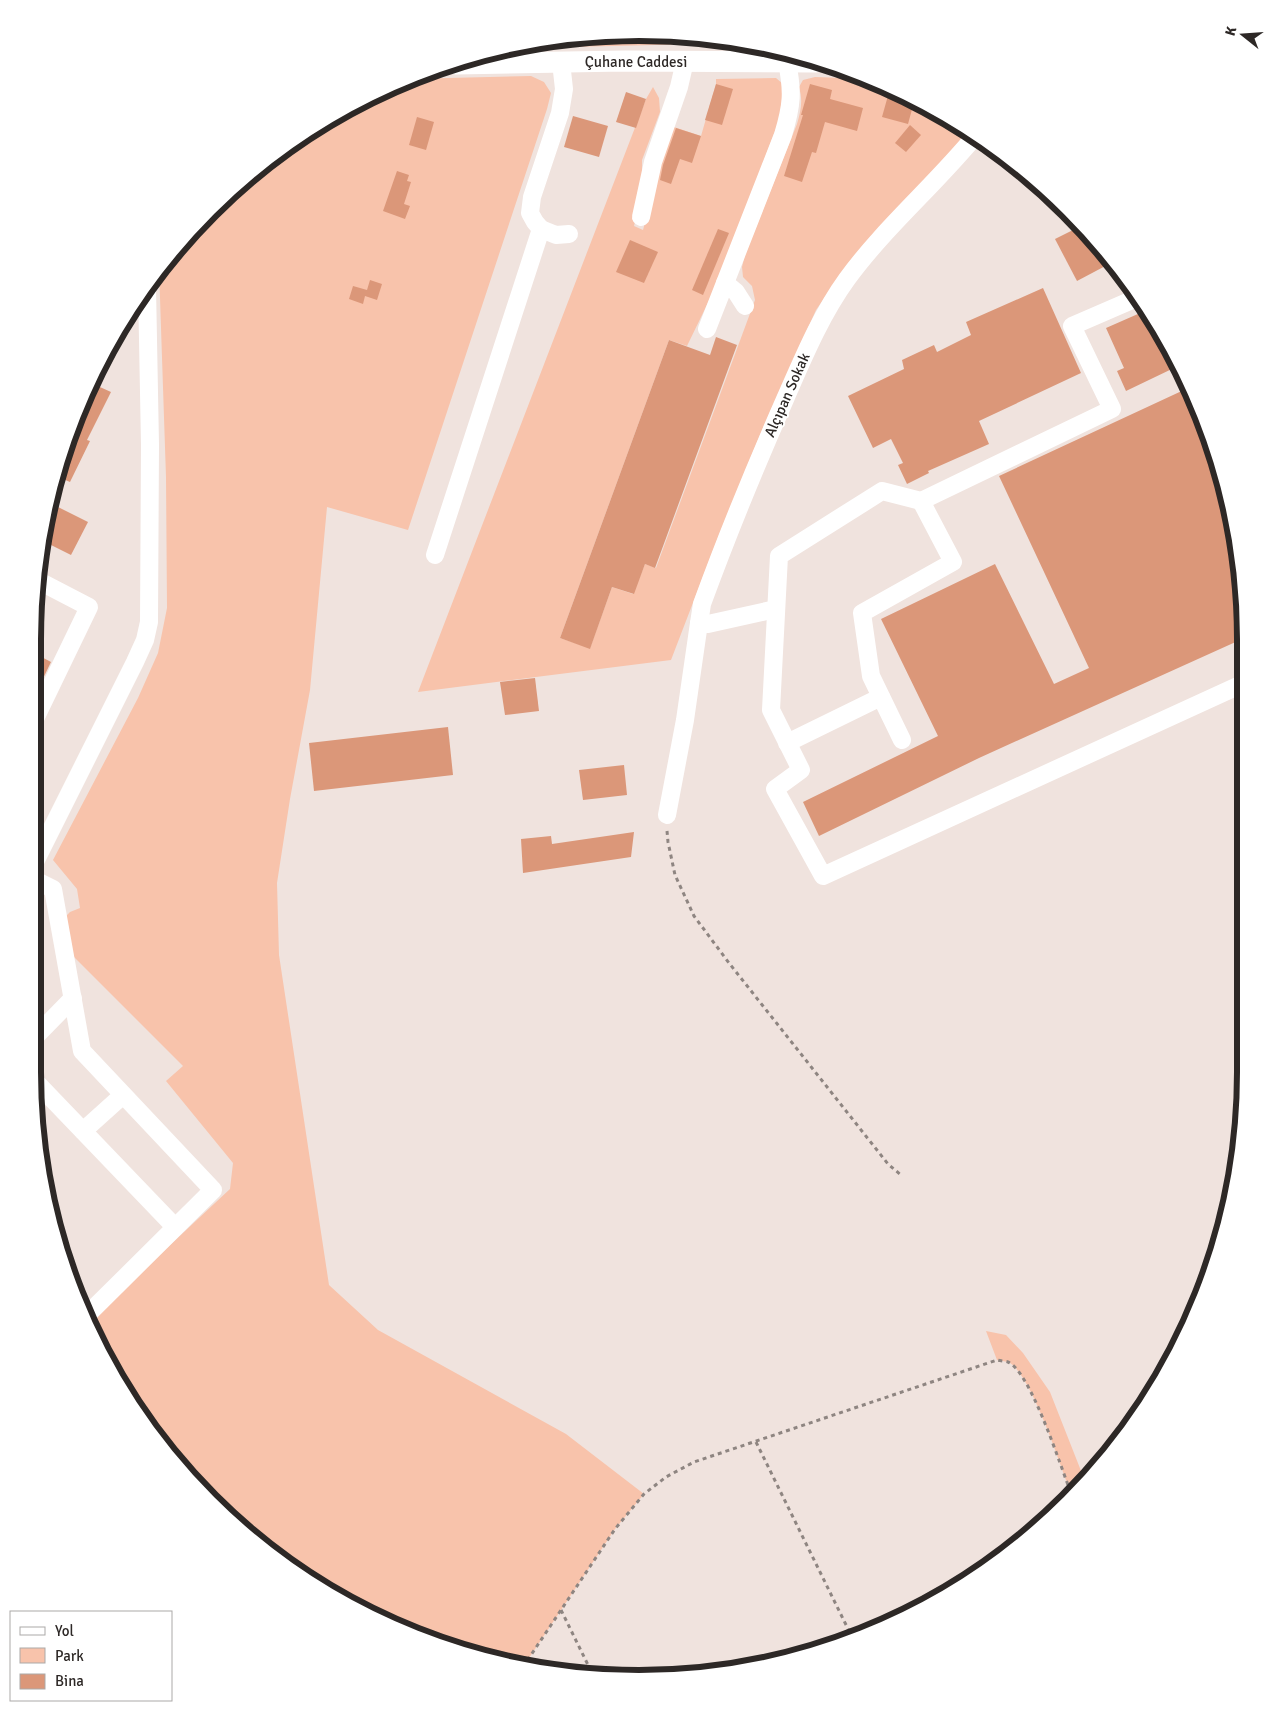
<svg xmlns="http://www.w3.org/2000/svg" width="1278" height="1711" viewBox="0 0 1278 1711" font-family="Signika,sans-serif">
	<style>
		.green { fill: #f8c3ab }
		.building { fill: #db9779 }
		.lines { fill: none; stroke-linecap: round; stroke-linejoin: round }
		.path { stroke: #8e8581; stroke-width: 3; stroke-dasharray: 4 4; stroke-linecap: butt }
		.minor { stroke: #fff; stroke-width: 18 }
		.major { stroke: #fff; stroke-width: 21 }
		.labels { text-anchor: middle; stroke-width: 4; stroke-linejoin: round; paint-order: stroke }
		.street-label { font-size: 15px; fill: #2d2826; stroke: #fff }
		.rim { fill: none; stroke: #2d2826; stroke-width: 6 }
	</style>
	<rect width="100%" height="100%" fill="#f0e3de"/>
	<g class="green">
		<polygon points="694,38 741,43 526,48 526,44 563,40"/>
		<polygon points="531,76 544,82 551,93 547,109 408,530 327,507 310,690 290,799 277,883 279,955 329,1285 378,1330 566,1434 644,1494 615,1529 523,1667 370,1616 239,1528 158,1441 114,1375 92,1322 154,1260 230,1189 233,1163 166,1081 183,1066 70,953 65,917 70,912 80,908 77,889 53,860 138,698 158,653 167,608 166,477 159,268 210,210 302,135 407,79"/>
		<path d="M815,77l56,2 93,49 1,3 -8,15 -123,138 -18,26 -54,120 -43,105 -48,125 -253,32 228,-593 7,-12 6,11 1,14 -18,48v32l-8,34 9,4 28,-104 30,10 15,-52v-5l60,-1 7,6 1,23 -65,173 -32,66 -18,-6 -109,298 30,10 22,-61 21,7 12,-30 11,4 99,-268 -3,-14 -9,-9 -1,-10 3,-12 52,-131c4,-14 6,-23 2,-37l4,-7z"/>
		<path d="M986,1331l20,4 17,18 27,39 35,89 -14,12c-10,-25 -40,-121 -63,-131 -3,-1 -8,-1 -11,-2z"/>
	</g>
	<g class="building">
		<polygon points="716,84 733,89 722,125 705,120"/>
		<polygon points="810,84 832,90 830,99 863,108 857,131 825,122 816,153 812,152 802,182 784,176 803,115 801,115"/>
		<polygon points="626,92 646,99 636,128 616,122"/>
		<polygon points="889,92 903,96 914,102 908,124 882,117"/>
		<polygon points="573,116 608,126 599,157 564,147"/>
		<polygon points="417,117 434,122 426,150 409,145"/>
		<polygon points="910,125 921,135 906,152 895,143"/>
		<polygon points="676,128 701,136 692,163 680,159 671,184 660,180 663,165"/>
		<polygon points="397,171 409,175 407,181 411,182 404,204 410,206 405,219 383,211"/>
		<polygon points="1081,226 1111,263 1077,281 1055,239"/>
		<polygon points="718,229 729,233 703,295 692,290"/>
		<polygon points="630,240 658,252 644,283 616,272"/>
		<polygon points="370,280 382,284 377,300 365,296 363,304 349,299 353,286 367,290"/>
		<polygon points="1043,288 1081,373 979,421 989,444 928,471 929,473 907,484 898,465 903,463 891,439 873,448 848,396 904,369 902,360 934,345 937,352 971,335 966,322"/>
		<polygon points="1147,310 1176,367 1126,391 1117,371 1124,368 1106,328"/>
		<polygon points="716,337 737,345 655,568 645,564 634,594 612,587 590,649 560,638 669,340 710,355"/>
		<polygon points="91,383 111,392 87,440 90,441 70,482 56,476"/>
		<polygon points="1186,389 1213,444 1240,560 1240,640 979,758 819,836 803,802 938,736 881,619 995,564 1054,684 1089,668 999,476"/>
		<polygon points="50,503 88,522 71,555 43,541"/>
		<polygon points="34,653 51,662 34,697"/>
		<polygon points="535,678 539,711 505,715 500,682"/>
		<polygon points="448,727 453,775 314,791 309,743"/>
		<polygon points="624,765 627,795 583,800 579,770"/>
		<polygon points="634,832 631,857 523,873 521,839 551,836 552,844"/>
	</g>
	<g class="lines">
		<g class="path">
			<polyline points="667,831 668,842 675,875 694,916 729,963 888,1164 901,1175"/>
			<polyline points="756,1442 852,1637"/>
			<polyline points="561,1610 591,1671"/>
			<path d="M523,1667l92,-138 29,-35 22,-17 28,-15 303,-102c3,1 8,1 11,2 23,10 53,106 63,131"/>
		</g>
		<g class="minor">
			<polyline points="641,217 653,162 679,87 685,61"/>
			<polyline points="541,229 556,235 569,234"/>
			<polyline points="725,283 736,292 745,306"/>
			<path d="M707,329l76,-194c9,-30 10,-43 4,-73"/>
			<polyline points="921,501 882,491 779,556 771,710 801,770 775,789 823,876 1240,685"/>
			<polyline points="435,555 541,229 535,222 530,213 532,197 560,113 564,89 561,62"/>
			<path d="M776,609l-68,15 -9,-1 3,-19c26,-71 54,-139 84,-207 18,-41 35,-82 61,-118 38,-52 88,-94 129,-144"/>
			<polyline points="33,723 89,607 37,580"/>
			<polyline points="902,740 871,676 862,613 953,562 921,501 1112,409 1072,326 1139,297"/>
			<polyline points="787,743 881,697"/>
			<polyline points="667,815 685,720 699,623"/>
			<polyline points="33,866 135,662 145,640 149,622 150,445 147,287"/>
			<polyline points="33,879 53,889 82,1051 213,1190 88,1314"/>
			<polyline points="33,1039 73,998"/>
			<polyline points="34,1080 175,1227"/>
			<polyline points="83,1131 123,1095"/>
		</g>
		<polyline class="major" points="456,64 625,61 816,62"/>
	</g>
	<g class="labels">
		<g class="street-label">
			<text x="636" y="67">Çuhane Caddesi</text>
			<text transform="translate(787 395) rotate(-66)" y="5">Alçıpan Sokak</text>
		</g>
	</g>
	<path d="M0 0H1278V1711H0ZM639 41H639A598 598 0 0 1 1237 639V1072A598 598 0 0 1 639 1670H639A598 598 0 0 1 41 1072V639A598 598 0 0 1 639 41Z" fill="#fff" fill-rule="evenodd"/>
	<path class="rim" d="M639 41H639A598 598 0 0 1 1237 639V1072A598 598 0 0 1 639 1670H639A598 598 0 0 1 41 1072V639A598 598 0 0 1 639 41Z"/>
	<rect x="10" y="1611" width="162" height="90" fill="#ffffff" stroke="#aba9a8"/>
	<rect x="20" y="1627" width="25" height="8" fill="#ffffff" stroke="#aba9a8"/>
	<text x="55" y="1636" font-size="15" fill="#2d2826">Yol</text>
	<rect x="20" y="1648" width="25" height="15" fill="#f8c3ab" stroke="#aba9a8"/>
	<text x="55" y="1661" font-size="15" fill="#2d2826">Park</text>
	<rect x="20" y="1674" width="25" height="15" fill="#db9779" stroke="#aba9a8"/>
	<text x="55" y="1686" font-size="15" fill="#2d2826">Bina</text>
	<g transform="translate(1243 35) rotate(287)" stroke="#ffffff" stroke-width="4" paint-order="stroke">
	<path d="M0-4L9 19L0 12L-9 19Z" fill="#2d2826"/>
	<text y="-8" font-size="14" font-weight="bold" text-anchor="middle" fill="#2d2826">K</text>
	</g>
</svg>
